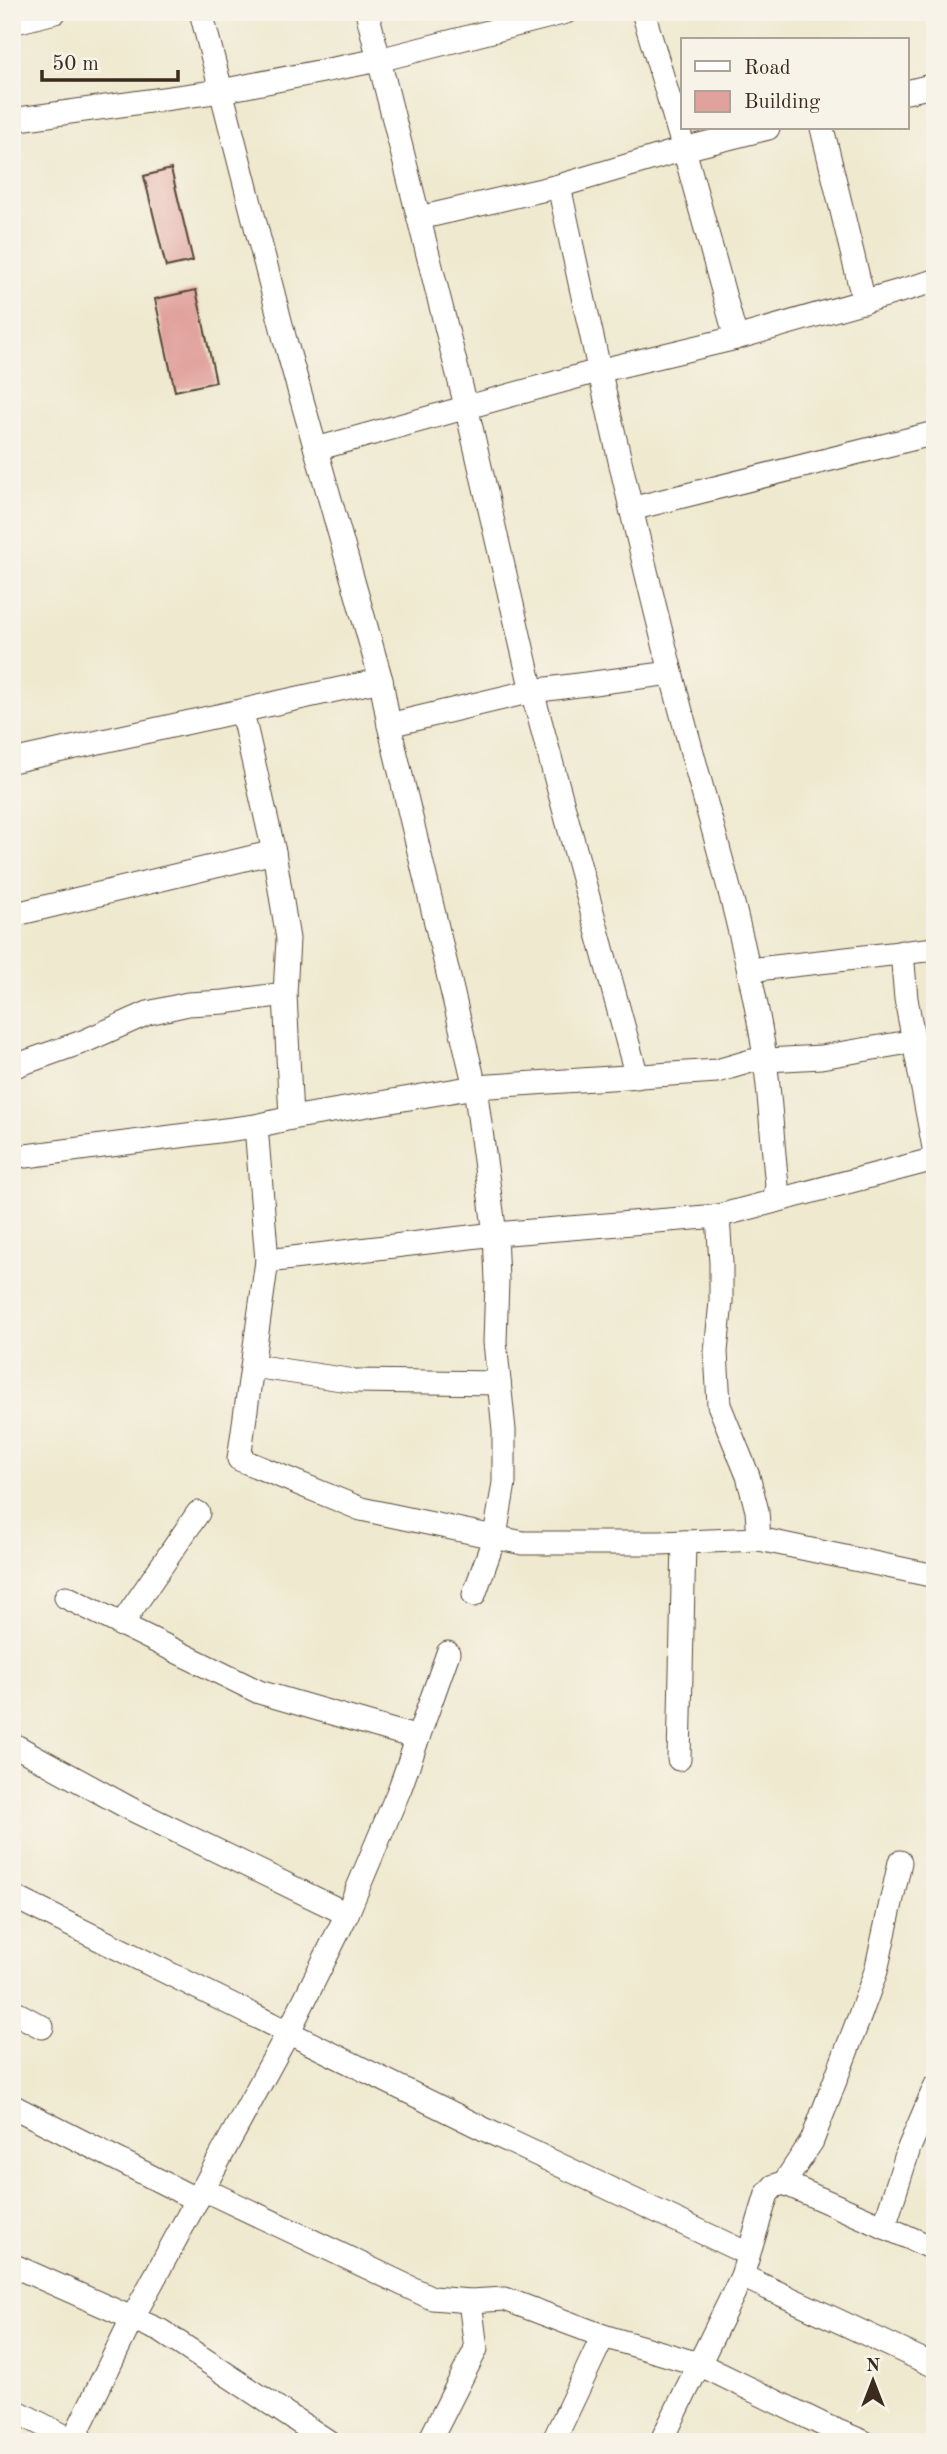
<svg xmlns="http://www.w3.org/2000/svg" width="947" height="2454" viewBox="0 0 947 2454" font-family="'Old Standard TT',serif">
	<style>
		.building { fill: #e1a29d }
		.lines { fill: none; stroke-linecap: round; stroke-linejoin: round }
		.minor-casing { stroke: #564739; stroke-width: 25 }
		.minor { stroke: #fff; stroke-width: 23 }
	</style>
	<rect width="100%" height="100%" fill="#f7f3e8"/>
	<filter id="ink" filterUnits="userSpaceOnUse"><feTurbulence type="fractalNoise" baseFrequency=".0143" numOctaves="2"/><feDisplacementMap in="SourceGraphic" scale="14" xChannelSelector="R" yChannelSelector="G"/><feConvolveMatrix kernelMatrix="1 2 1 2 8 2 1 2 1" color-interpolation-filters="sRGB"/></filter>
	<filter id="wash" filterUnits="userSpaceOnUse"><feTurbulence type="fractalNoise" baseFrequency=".00686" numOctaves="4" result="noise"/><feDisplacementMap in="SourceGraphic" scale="28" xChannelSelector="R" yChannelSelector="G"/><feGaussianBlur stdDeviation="1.57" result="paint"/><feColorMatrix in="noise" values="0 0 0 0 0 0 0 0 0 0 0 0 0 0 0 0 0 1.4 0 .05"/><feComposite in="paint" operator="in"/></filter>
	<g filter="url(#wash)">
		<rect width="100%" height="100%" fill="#efe9cf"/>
		<g id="blocks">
			<g class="building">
				<polygon points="251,12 268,12 268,13 253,17"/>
				<polygon points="171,169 193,261 166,267 144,176"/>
				<polygon points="196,290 216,382 175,391 155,299"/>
			</g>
		</g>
	</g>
	<g filter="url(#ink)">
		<use href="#blocks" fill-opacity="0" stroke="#564739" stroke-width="2"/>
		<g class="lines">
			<defs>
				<g id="minor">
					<polyline points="201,12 285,340 381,680 389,725 475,1087 495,1234 497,1280 495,1342 504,1430 504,1483 495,1536 474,1595"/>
					<polyline points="367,12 466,406 532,691 637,1077"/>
					<polyline points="643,12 684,149 736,338"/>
					<polyline points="12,23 55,12"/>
					<polyline points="907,92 935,85"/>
					<polyline points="12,120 221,91 379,60 566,12"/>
					<polyline points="822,128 864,302"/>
					<path d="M559,186c35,163 71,325 112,486 29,118 68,235 89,355 10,52 11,106 17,158l-3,16"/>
					<polyline points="419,218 559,186 684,149 768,128"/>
					<polyline points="316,449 598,371 736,338 935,281"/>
					<polyline points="631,509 935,433"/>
					<polyline points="242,712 274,852 288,939 285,994 291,1118"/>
					<polyline points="389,725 532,691 671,673"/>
					<polyline points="12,761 381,680"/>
					<polyline points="12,915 274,852"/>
					<polyline points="902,952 906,999 935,1153"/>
					<polyline points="749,970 935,949"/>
					<polyline points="12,1067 85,1041 148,1013 188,1004 224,1002 285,994"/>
					<polyline points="256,1126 267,1261 239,1459 361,1509 523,1543 660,1543 759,1539 935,1576"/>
					<polyline points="26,1156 256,1126 291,1118 475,1087 717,1071 751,1061 821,1057 915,1041"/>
					<polyline points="718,1216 721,1263 721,1301 716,1352 719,1405 748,1476 757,1511 759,1539"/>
					<polyline points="267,1261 495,1234 718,1216 935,1159"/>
					<polyline points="253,1366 355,1381 499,1383"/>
					<polyline points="66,1597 259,1692 418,1738"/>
					<polyline points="121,1625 198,1513"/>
					<polyline points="12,1744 129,1808 347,1914"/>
					<polyline points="679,1759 684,1542"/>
					<polyline points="12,1896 492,2133 748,2254"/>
					<polyline points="12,2011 42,2027"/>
					<polyline points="12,2106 197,2200"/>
					<polyline points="784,2183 812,2141 859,2018 876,1971 900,1862"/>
					<polyline points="203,2189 432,2298 470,2301 505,2299 603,2336 699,2364 828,2427 864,2442"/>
					<polyline points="884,2227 909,2148 935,2087"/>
					<polyline points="12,2265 161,2331 329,2442"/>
					<polyline points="742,2276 935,2366"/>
					<polyline points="12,2409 72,2440"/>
					<polyline points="72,2442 133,2317 289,2031 347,1914 400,1788 448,1653"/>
					<polyline points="429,2442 476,2349 470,2301"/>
					<polyline points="553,2442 603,2336"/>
					<polyline points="661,2442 742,2276 767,2194 774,2186 784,2183 935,2249"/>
				</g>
			</defs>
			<use href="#minor" class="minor-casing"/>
			<use href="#minor" class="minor"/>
		</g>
	</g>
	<rect width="947" height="2454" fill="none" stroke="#f7f3e8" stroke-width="42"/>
	<rect x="681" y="38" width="228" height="91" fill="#f7f3e8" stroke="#aca397" stroke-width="2"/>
	<rect x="695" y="61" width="35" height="10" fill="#ffffff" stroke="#aca397" stroke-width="2"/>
	<text x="744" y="74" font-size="21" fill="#3b2a1e">Road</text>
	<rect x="695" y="91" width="35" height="21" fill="#e1a29d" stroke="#aca397" stroke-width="2"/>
	<text x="744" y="108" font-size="21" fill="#3b2a1e">Building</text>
	<g transform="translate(873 2381)" stroke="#f7f3e8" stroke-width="5" paint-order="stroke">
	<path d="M0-5L12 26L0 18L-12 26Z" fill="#3b2a1e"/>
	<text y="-10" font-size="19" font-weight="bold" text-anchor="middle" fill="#3b2a1e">N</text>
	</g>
	<path d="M42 70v10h136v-10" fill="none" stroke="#3b2a1e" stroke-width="3.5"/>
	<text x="52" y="70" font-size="21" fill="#3b2a1e" stroke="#f7f3e8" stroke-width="5" paint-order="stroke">50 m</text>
</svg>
